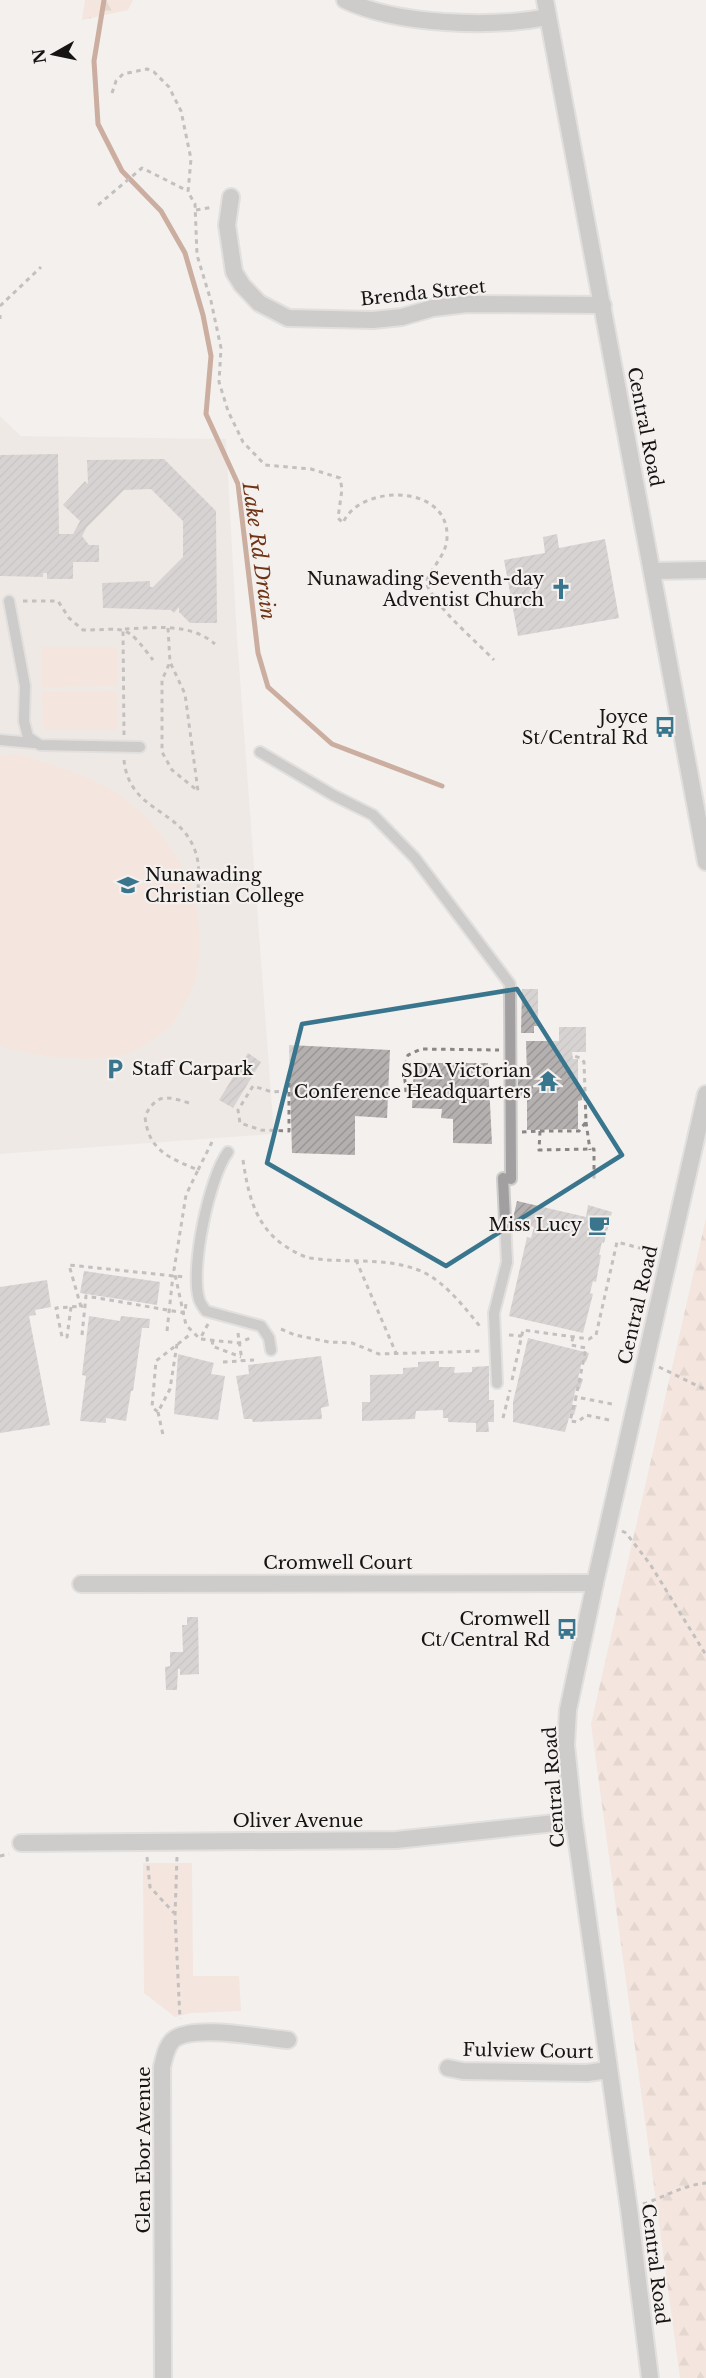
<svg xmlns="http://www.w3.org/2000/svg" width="706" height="2378" viewBox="0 0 706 2378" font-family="'Libre Baskerville',serif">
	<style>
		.built { fill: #ece1dc }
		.forest { fill: url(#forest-firs) }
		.green { fill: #f6d7c9 }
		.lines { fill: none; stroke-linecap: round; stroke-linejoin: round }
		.stream { stroke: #9c5d3f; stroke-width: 5 }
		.building { fill: url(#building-hatch) }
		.service-casing { stroke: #cfcdcb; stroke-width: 14 }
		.minor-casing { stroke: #cfcdcb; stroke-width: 20 }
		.tertiary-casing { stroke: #cfcdcb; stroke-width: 20 }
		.path { stroke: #898685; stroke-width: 3; stroke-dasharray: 4.5 4.5; stroke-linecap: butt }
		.service { stroke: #a19f9f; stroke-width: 10 }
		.minor { stroke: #a19f9f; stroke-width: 16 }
		.tertiary { stroke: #a19f9f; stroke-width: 16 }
		.marked { fill: none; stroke: #39768d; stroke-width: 4.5; stroke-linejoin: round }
		.labels { text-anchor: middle; stroke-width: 4.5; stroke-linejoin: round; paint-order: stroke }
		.street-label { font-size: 18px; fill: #151413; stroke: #f3f0ee }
		.poi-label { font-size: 18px; fill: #151413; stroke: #f3f0ee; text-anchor: end }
		.water-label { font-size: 20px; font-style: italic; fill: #6f3416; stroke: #f3f0ee }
	</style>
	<defs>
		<pattern id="forest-firs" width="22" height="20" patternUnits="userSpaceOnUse" patternTransform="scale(1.5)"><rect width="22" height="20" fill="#f6d7c9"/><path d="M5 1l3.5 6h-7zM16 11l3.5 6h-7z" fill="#d2b8ac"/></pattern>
		<pattern id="building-hatch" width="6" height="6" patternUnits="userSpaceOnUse" patternTransform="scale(1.5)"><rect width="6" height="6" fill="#b4b0af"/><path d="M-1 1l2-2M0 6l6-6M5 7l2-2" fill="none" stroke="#9a9696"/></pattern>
	</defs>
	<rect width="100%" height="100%" fill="#f3f0ee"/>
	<polygon class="built" points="0,416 21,436 226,439 237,637 274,1134 0,1154"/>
	<g class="forest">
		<polygon points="85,0 133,0 128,10 82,20"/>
		<polygon points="706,1218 706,2378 680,2378 591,1724"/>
	</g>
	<g class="green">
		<polygon points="42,647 117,647 117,686 42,687"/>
		<polygon points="117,691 117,730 43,730 42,692"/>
		<path d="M17,754c36,11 74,21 105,43 32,23 60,60 71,98 9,28 9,67 -1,95 -3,6 -8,13 -11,19 -4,6 -7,15 -13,19 -8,7 -20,15 -30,21 -37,18 -100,8 -138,-3v-291z"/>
		<polygon points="143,1863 192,1863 193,1976 239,1976 241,2011 191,2013 175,2017 144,1993"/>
	</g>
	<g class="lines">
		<polyline class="stream" points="104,0 94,61 98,124 122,171 161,211 185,253 203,315 211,356 206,414 238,484 258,653 268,687 332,744 442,786"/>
	</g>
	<g class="building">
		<polygon points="58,454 59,534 73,534 80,521 63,505 85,481 88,484 87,460 164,459 216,511 217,623 190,623 179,612 179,607 174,613 171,610 103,608 102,583 150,581 150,587 153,587 183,557 183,521 151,489 124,490 87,527 82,536 89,545 99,545 99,562 73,562 73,579 47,579 47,573 43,573 43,577 0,576 0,455"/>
		<polygon points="557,534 559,548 605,539 619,618 518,636 504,560 545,553 543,537"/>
		<polygon points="522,989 538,989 538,1026 534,1026 534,1033 521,1033"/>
		<polygon points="559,1027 586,1027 586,1052 572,1052 573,1059 578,1059 578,1085 581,1085 583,1093 582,1100 578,1101 578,1129 527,1130 527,1097 518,1097 518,1076 527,1076 526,1041 559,1041"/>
		<polygon points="289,1045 390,1050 387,1118 355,1116 355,1155 292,1153"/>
		<polygon points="248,1053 261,1062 233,1108 219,1100"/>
		<polygon points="414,1063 488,1063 492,1144 453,1143 453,1119 441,1118 442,1109 412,1108"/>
		<polygon points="517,1201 586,1217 588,1205 612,1212 604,1243 602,1242 599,1255 601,1255 596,1282 593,1281 590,1293 593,1294 583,1333 509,1316 527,1237 531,1238 534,1227 512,1223"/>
		<polygon points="84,1271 160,1282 157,1305 80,1293"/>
		<polygon points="47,1280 51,1307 35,1310 36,1315 29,1316 50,1425 0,1433 0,1287"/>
		<polygon points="89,1316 120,1321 121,1316 150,1319 149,1328 142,1328 133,1391 131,1391 126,1421 106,1418 106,1423 80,1421 86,1376 82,1375"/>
		<polygon points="528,1338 589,1353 586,1362 582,1361 578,1378 583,1379 580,1389 576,1388 572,1405 577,1405 574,1415 570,1414 565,1432 513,1422 513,1402"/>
		<polygon points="178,1354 214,1363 211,1374 225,1376 218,1420 174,1414"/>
		<polygon points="321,1356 329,1406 321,1408 322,1419 253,1422 252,1419 244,1419 236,1376 249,1374 248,1365"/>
		<polygon points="439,1361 439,1367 455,1367 454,1373 472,1372 472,1367 489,1366 489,1400 494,1400 494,1422 488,1422 489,1432 476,1432 476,1423 448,1422 448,1418 443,1418 443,1410 416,1411 415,1419 362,1421 362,1402 370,1402 370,1375 403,1374 403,1368 418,1367 418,1362"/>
		<polygon points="187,1617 198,1617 199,1674 180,1675 180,1669 178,1669 177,1690 166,1690 165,1667 170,1666 170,1652 183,1652 182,1625 187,1625"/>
	</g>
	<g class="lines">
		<defs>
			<g id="service">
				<polyline points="9,601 25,686 24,721 28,737 40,745 140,747"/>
				<polyline points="0,740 34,743"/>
				<polyline points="260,752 333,795 373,815 415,858 510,984 511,1179"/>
				<path d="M228,1152c-19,25 -38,117 -29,147 1,4 4,8 7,12l55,15 8,12 2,12"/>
				<polyline points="497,1383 494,1313 507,1262 503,1178"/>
			</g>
			<g id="minor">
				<path d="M345,0c52,25 147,28 203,17"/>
				<polyline points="231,197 227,225 234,272 242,285 259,303 288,318 373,320 402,317 433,308 467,304 603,305"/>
				<polyline points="652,571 706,570"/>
				<polyline points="81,1584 595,1583"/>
				<polyline points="21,1843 396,1840 574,1821"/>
				<polyline points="448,2068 463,2071 587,2073 608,2070"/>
				<path d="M163,2378l-1,-311c2,-9 4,-19 10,-26 17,-18 91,-3 116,-1"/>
			</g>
			<g id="tertiary">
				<polyline points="545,0 706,862"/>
				<polyline points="650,2378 629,2209 574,1821 566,1745 568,1710 595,1583 706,1094"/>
			</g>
		</defs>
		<use href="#service" class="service-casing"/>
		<use href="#minor" class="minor-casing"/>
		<use href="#tertiary" class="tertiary-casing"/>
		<g class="path">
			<path d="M112,93l4,-12 7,-7 24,-5 7,3 15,15 12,24 10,48 -3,33 7,12 2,51 14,46 10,47 -2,34 9,29 15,31 22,23 46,4 29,9 2,11 -4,29 5,5c16,-39 106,-40 104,14 0,18 -16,30 -21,46 12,27 47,55 68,77"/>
			<polyline points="98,205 142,168 188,191"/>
			<polyline points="196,210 213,207"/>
			<polyline points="0,306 41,267"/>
			<polyline points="0,315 0,319"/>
			<path d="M23,601h35l11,17 14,12c45,0 41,-8 70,30"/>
			<polyline points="168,628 170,662 185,694 198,791 172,770 162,752 162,680 170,662"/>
			<path d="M124,735l-1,-106c32,-1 66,-7 92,15"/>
			<path d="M124,760c5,51 54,48 70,88 6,14 5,28 4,42"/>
			<polyline points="289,1083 289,1131 261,1130 240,1123 238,1110 253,1086 272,1092 289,1091"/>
			<polyline points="406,1092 404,1070 408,1055 421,1049 499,1050"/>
			<path d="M189,1103c-23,-7 -32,-10 -44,13 3,35 25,42 53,54l-12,25 -12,75 12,55 14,14"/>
			<polyline points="586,1122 590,1150"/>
			<polyline points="540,1131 579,1131 586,1122 584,1062 581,1058 574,1056"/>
			<polyline points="522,1132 540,1131 539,1150 594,1149 594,1179"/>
			<path d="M243,1160c5,34 12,66 42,86 8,5 16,10 25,12 38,6 77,-2 113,14 23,11 43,37 59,57"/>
			<polyline points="198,1170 212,1142"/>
			<polyline points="356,1260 396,1353"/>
			<polyline points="71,1307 67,1337 62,1337 56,1308 83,1306"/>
			<polyline points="81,1307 69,1265 184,1277"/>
			<polyline points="208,1324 200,1339 239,1343 250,1338"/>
			<polyline points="281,1329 295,1335 329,1342 352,1343 379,1354 483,1351"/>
			<polyline points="167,1331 173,1275"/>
			<polyline points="238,1333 242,1361"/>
			<polyline points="82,1335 86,1296 185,1313 186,1303"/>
			<polyline points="509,1335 522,1336"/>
			<polyline points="573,1337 571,1345 586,1348 576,1397"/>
			<polyline points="213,1340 212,1346 241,1357"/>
			<polyline points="177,1344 170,1389 158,1412 152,1407 156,1361 192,1333"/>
			<polyline points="223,1362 254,1360"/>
			<polyline points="659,1367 706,1390"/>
			<polyline points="512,1380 523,1330 589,1339 596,1335 617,1242 647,1250"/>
			<polyline points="158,1412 163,1435"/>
			<polyline points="503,1418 510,1390"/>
			<polyline points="609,1420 586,1415 578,1422 570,1421 576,1397 612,1404"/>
			<polyline points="622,1531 626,1533 650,1564 706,1655"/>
			<polyline points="0,1856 9,1854"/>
			<polyline points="147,1857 150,1887 174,1913"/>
			<polyline points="177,1857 175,1915 180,2019"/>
			<path d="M643,2204c22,-7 40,-19 63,-21"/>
		</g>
		<use href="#service" class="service"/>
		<use href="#minor" class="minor"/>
		<use href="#tertiary" class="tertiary"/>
	</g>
	<path d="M0 0H706V2378H0ZM517,989l105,166 -176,111 -179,-103 35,-139z" fill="#f3f0ee" fill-opacity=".55" fill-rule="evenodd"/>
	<path class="marked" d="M517,989l105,166 -176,111 -179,-103 35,-139z"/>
	<defs>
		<symbol id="church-bare" viewBox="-9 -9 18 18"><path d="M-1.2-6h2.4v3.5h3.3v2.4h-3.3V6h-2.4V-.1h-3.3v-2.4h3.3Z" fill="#39768d" stroke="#f3f0ee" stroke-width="2.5" paint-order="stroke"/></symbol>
		<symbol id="bus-bare" viewBox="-9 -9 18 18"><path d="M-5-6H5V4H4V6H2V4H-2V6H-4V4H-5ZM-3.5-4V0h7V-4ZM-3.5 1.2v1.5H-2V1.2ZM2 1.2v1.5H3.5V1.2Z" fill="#39768d" stroke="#f3f0ee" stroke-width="2.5" paint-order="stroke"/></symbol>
		<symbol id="school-bare" viewBox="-9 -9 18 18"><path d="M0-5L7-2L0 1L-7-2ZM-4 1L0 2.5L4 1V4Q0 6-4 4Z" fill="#39768d" stroke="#f3f0ee" stroke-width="2.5" paint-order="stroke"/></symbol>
		<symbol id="parking-bare" viewBox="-9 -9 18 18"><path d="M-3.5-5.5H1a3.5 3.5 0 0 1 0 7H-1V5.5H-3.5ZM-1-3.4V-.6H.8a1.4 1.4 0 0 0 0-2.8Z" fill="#39768d" stroke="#f3f0ee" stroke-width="2.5" paint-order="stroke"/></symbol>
		<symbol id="temple-bare" viewBox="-9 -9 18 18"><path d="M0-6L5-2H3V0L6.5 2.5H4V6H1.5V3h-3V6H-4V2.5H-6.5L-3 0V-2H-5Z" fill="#39768d" stroke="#f3f0ee" stroke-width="2.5" paint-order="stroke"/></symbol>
		<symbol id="cafe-bare" viewBox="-9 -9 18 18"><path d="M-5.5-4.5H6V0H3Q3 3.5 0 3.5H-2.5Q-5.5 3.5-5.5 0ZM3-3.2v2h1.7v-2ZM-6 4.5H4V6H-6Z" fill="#39768d" stroke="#f3f0ee" stroke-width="2.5" paint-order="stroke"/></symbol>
	</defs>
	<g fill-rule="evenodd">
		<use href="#church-bare" x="546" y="574" width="30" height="30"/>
		<use href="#bus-bare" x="650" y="712" width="30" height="30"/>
		<use href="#school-bare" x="113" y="870" width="30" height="30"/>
		<use href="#parking-bare" x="100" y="1054" width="30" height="30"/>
		<use href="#temple-bare" x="533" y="1066" width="30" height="30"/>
		<use href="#cafe-bare" x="584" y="1210" width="30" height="30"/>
		<use href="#bus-bare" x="552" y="1614" width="30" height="30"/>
	</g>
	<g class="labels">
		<g class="street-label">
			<text transform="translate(423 293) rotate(-6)" y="6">Brenda Street</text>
			<text transform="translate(645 427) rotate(79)" y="6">Central Road</text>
			<text transform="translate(638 1305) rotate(-77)" y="6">Central Road</text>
			<text x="338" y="1569">Cromwell Court</text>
			<text transform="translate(554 1787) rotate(-94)" y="6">Central Road</text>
			<text x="298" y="1827">Oliver Avenue</text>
			<text transform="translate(528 2051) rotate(1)" y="6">Fulview Court</text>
			<text transform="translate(144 2150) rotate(-90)" y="6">Glen Ebor Avenue</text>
			<text transform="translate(655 2264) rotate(83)" y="6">Central Road</text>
		</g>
		<g class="poi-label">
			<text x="544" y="585">Nunawading Seventh-day<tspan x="544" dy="21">Adventist Church</tspan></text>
			<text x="648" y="723">Joyce<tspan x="648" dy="21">St/Central Rd</tspan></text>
			<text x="145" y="881" text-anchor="start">Nunawading<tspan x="145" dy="21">Christian College</tspan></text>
			<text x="132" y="1075" text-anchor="start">Staff Carpark</text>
			<text x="531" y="1077">SDA Victorian<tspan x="531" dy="21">Conference Headquarters</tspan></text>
			<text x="582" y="1231">Miss Lucy</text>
			<text x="550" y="1625">Cromwell<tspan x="550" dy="21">Ct/Central Rd</tspan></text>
		</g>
		<g class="water-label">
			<text transform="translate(259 551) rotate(82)" y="7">Lake Rd Drain</text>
		</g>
	</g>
	<g transform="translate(54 54) rotate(261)" stroke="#f3f0ee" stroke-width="4.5" paint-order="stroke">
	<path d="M0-4.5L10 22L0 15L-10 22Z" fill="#151413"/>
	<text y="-9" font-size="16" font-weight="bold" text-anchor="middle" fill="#151413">N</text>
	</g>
</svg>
